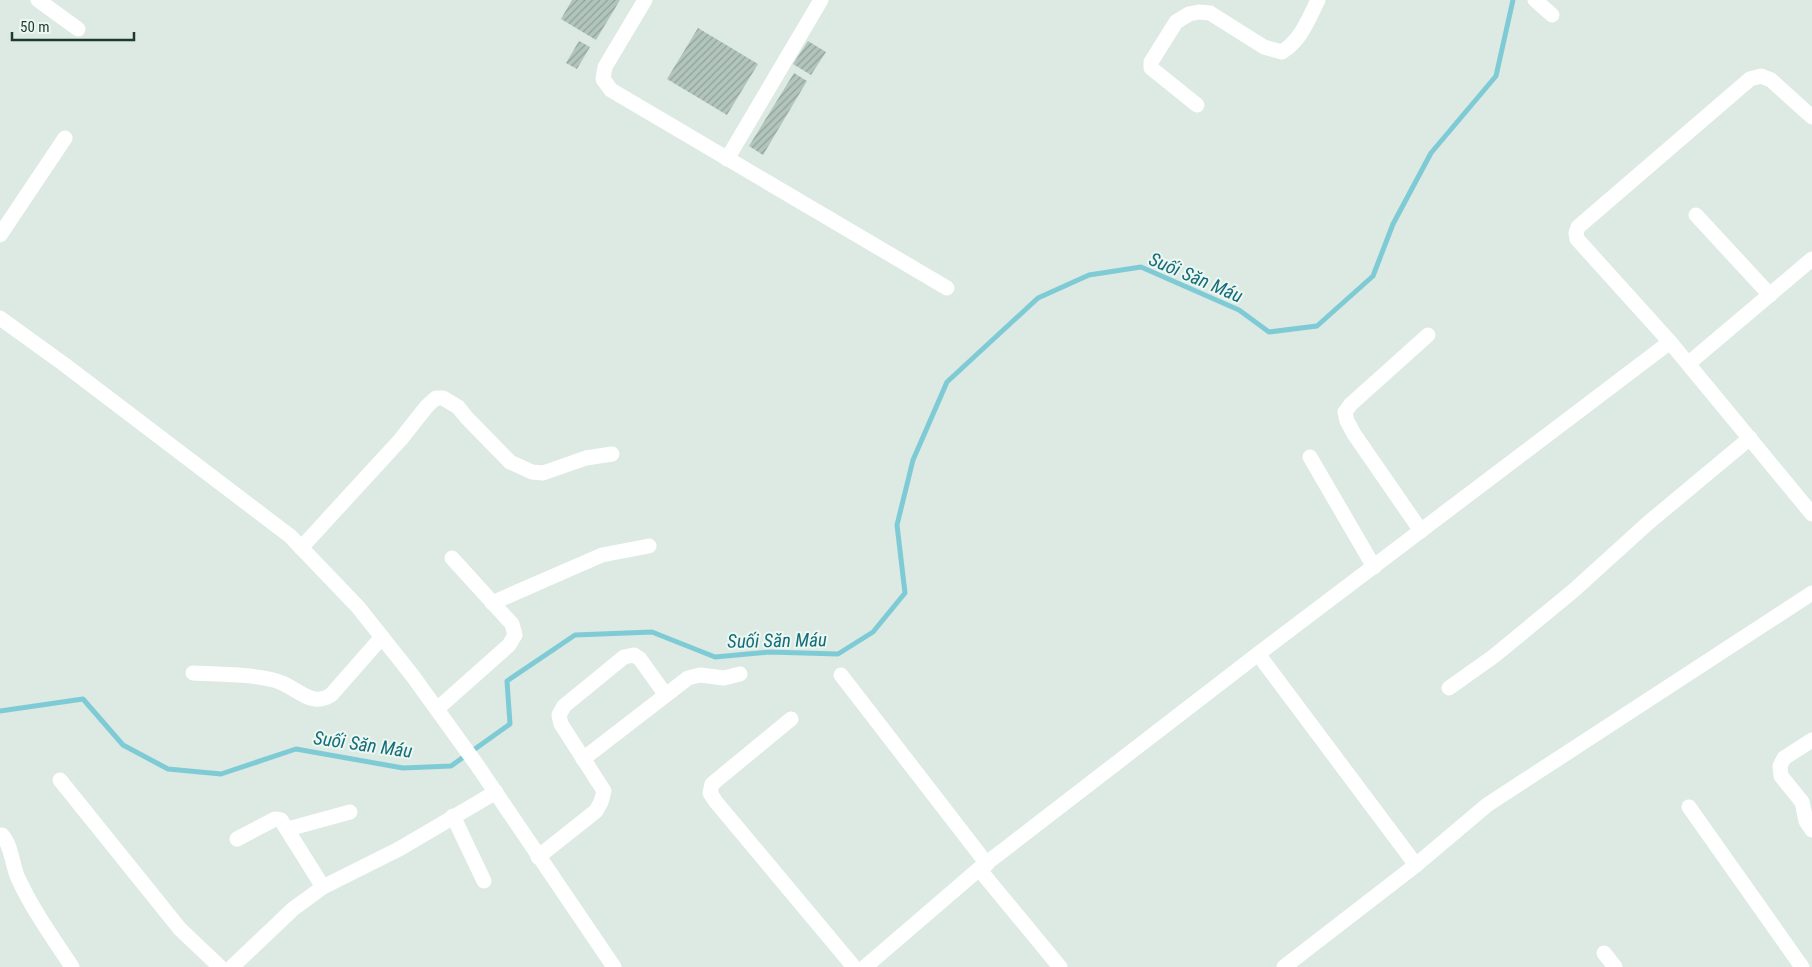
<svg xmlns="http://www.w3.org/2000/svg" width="1812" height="967" viewBox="0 0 1812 967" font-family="'Roboto Condensed',sans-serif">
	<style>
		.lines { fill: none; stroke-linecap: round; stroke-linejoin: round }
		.stream { stroke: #7fcbd5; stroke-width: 5 }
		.building { fill: url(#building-hatch) }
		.minor { stroke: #fff; stroke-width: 15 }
		.labels { text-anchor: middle; stroke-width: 4; stroke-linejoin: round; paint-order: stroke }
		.water-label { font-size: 19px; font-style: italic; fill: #146d7a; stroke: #edf7f1 }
	</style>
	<defs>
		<pattern id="building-hatch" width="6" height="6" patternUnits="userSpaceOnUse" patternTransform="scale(1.25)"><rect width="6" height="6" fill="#b2c5bc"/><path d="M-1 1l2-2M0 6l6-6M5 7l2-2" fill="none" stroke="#90a199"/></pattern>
	</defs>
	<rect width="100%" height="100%" fill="#dceae3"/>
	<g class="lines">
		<polyline class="stream" points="0,711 83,699 123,745 168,769 221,774 296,749 403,768 451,766 510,724 507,681 575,635 652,632 715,657 769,652 838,654 873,632 905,593 897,525 913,460 947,382 1038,298 1089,275 1141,267 1239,310 1269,332 1317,326 1373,276 1393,224 1431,153 1496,76 1513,0"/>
	</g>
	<g class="building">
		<polygon points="572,0 620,0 596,40 561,19"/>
		<polygon points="698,28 758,64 727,115 667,79"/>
		<polygon points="579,41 590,47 577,69 566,63"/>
		<polygon points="808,41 826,52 811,75 793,64"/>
		<polygon points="794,73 807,81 763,155 749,146"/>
	</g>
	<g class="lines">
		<g class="minor">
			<polyline points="38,0 78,29"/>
			<polyline points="645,0 605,67 603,79 611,90 947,288"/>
			<polyline points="1535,0 1552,15"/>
			<path d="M1197,105l-46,-37v-6l25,-40 13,-8 10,-2 11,1 54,34 18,5c19,-12 26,-32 36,-52"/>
			<polyline points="1812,117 1771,80 1761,76 1750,79 1578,227 1576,233 1577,239 1670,342 1812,514"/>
			<polyline points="727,159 821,0"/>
			<polyline points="1696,215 1770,295"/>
			<polyline points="0,235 65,138"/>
			<polyline points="0,318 65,365 290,536 358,607 412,675 477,765 614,967"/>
			<polyline points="1689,363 1812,259"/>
			<polyline points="1310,457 1374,567"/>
			<polyline points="1421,531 1354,434 1347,421 1345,412 1351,404 1428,335"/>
			<polyline points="301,548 401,439 427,406 436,398 443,398 458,407 467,418 510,462 532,472 543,473 586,458 612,454"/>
			<polyline points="492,603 602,555 649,546"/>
			<polyline points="1258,654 1416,865"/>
			<path d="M193,673c24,1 69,1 89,10 17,7 30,24 49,12l51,-58"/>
			<polyline points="841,675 987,864"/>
			<polyline points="1449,688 1494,656 1573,591 1648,523 1750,438"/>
			<polyline points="437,709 509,645 515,635 512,624 452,558"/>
			<polyline points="791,719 712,784 710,793 716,802 854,967"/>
			<polyline points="1812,740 1784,758 1780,766 1781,776 1802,802 1806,821 1812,830"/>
			<polyline points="583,759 688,678 700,675 724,678 740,674"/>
			<polyline points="60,780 180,929 220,967"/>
			<polyline points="1689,807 1802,967"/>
			<polyline points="453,816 484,881"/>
			<polyline points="288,829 350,812"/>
			<path d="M0,835h2c10,11 10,30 16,43 14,31 35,60 54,89"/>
			<polyline points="237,839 275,819 281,820 323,887"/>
			<polyline points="538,857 596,811 601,802 604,791 561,724 559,715 564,706 624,657 634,655 640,659 665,694"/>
			<polyline points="979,869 1060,967"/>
			<polyline points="1604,953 1615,967"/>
			<polyline points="232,967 293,909 323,887 399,849 496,792"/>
			<polyline points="865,967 979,869 1258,654 1670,342"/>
			<polyline points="1284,967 1416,865 1487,805 1812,593"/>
		</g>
	</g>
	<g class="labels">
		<g class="water-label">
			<text transform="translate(1196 277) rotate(23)" y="7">Suối Săn Máu</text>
			<text transform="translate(777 640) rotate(-1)" y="7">Suối Săn Máu</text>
			<text transform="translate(363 744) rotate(8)" y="7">Suối Săn Máu</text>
		</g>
	</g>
	<path d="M12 32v8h122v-8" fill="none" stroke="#1d3a31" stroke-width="2.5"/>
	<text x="20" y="32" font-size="15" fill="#1d3a31" stroke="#edf7f1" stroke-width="4" paint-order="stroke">50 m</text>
</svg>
